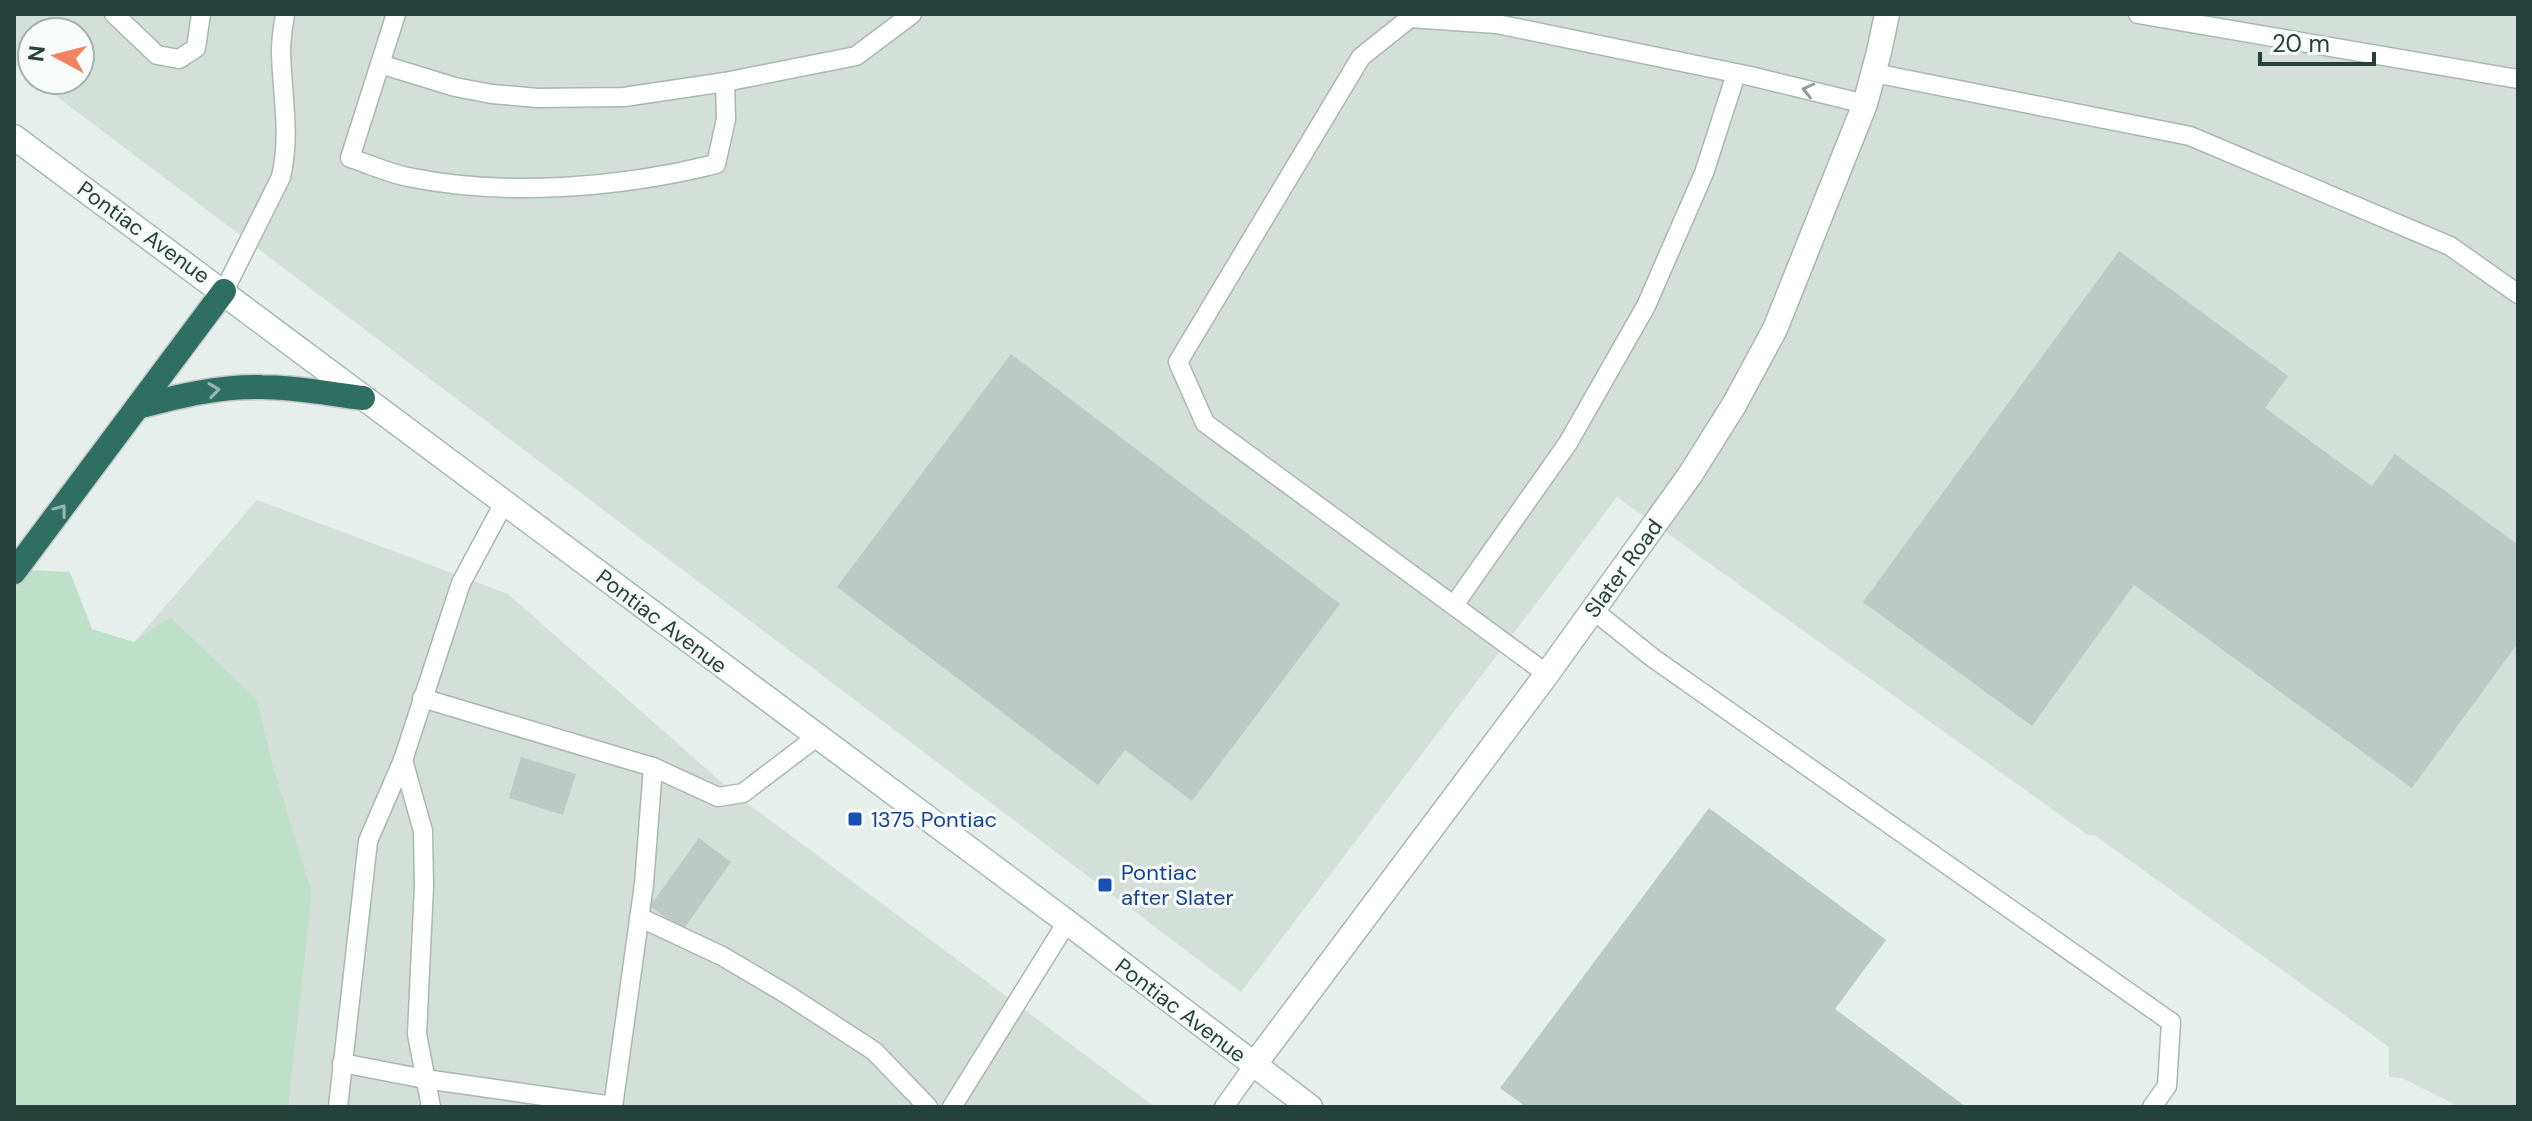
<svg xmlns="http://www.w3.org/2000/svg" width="2532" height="1121" viewBox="0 0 2532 1121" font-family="'DM Sans',sans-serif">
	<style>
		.built { fill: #d4dfda }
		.green { fill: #bfe0c8 }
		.building { fill: #bbcac4 }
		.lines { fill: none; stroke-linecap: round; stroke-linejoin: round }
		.service-casing { stroke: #a8b8b2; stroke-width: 21 }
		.minor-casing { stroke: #a8b8b2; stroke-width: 27 }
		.secondary-casing { stroke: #a4bbb3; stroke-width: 27 }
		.motorway-casing { stroke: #c2cac8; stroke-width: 27 }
		.service { stroke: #fff; stroke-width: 18 }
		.minor { stroke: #fff; stroke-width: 24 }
		.secondary { stroke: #fff; stroke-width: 24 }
		.motorway { stroke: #2f6f62; stroke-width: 24 }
		.oneway { stroke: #92a09c }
		.oneway2 { stroke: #93b5ae }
		.transit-dot { fill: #1a4fb4; stroke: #f7fbf9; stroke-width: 3 }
		.labels { text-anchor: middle; stroke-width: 6; stroke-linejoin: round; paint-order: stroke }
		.street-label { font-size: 22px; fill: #24423a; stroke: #f7fbf9 }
		.transit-label { font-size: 22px; fill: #164399; stroke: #f7fbf9; text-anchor: start }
	</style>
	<rect width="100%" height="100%" fill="#e6efeb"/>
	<g class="built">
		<polygon points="14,14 2518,14 2518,1107 2460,1107 2402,1078 2389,1077 2389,1047 2096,836 2088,835 1617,497 1241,992 35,80 80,80 80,32 32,32 32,78 14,64"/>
		<polygon points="257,500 508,594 736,795 1155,1107 14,1107 14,781"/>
	</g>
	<polygon class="green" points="27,570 70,572 92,629 134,642 170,617 257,700 272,763 312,892 288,1107 14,1107 14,586"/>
	<g class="building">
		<polygon points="2119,251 2288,376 2265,408 2372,486 2395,454 2518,545 2518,643 2412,788 2134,585 2032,726 1863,602"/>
		<polygon points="1011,354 1340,604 1192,801 1125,750 1098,785 837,587"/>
		<polygon points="521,757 576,774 563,815 509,798"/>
		<polygon points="1709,808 1886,940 1835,1009 1966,1107 1526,1107 1500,1088"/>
		<polygon points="699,838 731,862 683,930 650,906"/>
	</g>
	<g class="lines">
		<defs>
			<g id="service">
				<polyline points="114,14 157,55 179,59 196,48 201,14"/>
				<path d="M396,14l-46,144c19,6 38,15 58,19 97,20 212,11 308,-13l10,-45 -1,-37"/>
				<polyline points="2138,14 2518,79"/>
				<polyline points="380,64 455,87 492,94 538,98 624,97 725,82 856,56 912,14"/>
				<polyline points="1874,73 2190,136 2450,246 2518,294"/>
				<path d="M224,291l57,-114c10,-42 1,-82 0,-125 0,-13 2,-26 4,-38"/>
				<polyline points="1454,605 1568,443 1646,306 1704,173 1736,74"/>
				<polyline points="1593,610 1653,658 2171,1022 2167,1086 2152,1107"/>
				<polyline points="1547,674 1205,423 1178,362 1361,57 1410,18 1497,24 1750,76 1865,104"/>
				<polyline points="422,698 653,767 718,797 743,793 818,736"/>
				<polyline points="403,760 423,831 424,886 417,1034 431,1107"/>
				<polyline points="639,917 722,956 788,995 874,1051 928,1107"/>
				<polyline points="342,1063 425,1079 613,1106"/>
				<polyline points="338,1107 368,841 403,760 461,583 504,503"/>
				<polyline points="613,1107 644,884 653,767"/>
				<polyline points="952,1107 1067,922"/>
				<polyline points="1224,1107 1254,1065"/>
			</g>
			<polyline id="minor" points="1254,1065 1547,674 1690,475 1734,405 1775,329 1865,104 1879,52 1887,14"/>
			<polyline id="secondary" points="14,137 1067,922 1310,1107"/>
			<g id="motorway">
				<path d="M138,407c41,-11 81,-21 124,-20 33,0 68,7 101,11"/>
				<polyline points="14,572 224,291"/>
			</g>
		</defs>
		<use href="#service" class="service-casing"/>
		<use href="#minor" class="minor-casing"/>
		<use href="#secondary" class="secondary-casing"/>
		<use href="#motorway" class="motorway-casing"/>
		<use href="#service" class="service"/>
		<use href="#minor" class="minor"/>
		<use href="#secondary" class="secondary"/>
		<use href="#motorway" class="motorway"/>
	</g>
	<defs><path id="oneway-chevron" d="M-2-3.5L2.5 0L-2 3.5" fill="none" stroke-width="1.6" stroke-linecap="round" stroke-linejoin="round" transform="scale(2)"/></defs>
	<use class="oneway" href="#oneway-chevron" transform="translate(1808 90) rotate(-167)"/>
	<g class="oneway2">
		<use href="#oneway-chevron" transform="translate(214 390) rotate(-8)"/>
		<use href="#oneway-chevron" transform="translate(61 510) rotate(-53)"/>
	</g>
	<g class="transit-dot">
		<rect x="847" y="811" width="16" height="16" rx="4"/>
		<rect x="1097" y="877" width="16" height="16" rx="4"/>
	</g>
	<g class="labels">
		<g class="street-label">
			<text transform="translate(144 232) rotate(36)" y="8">Pontiac Avenue</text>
			<text transform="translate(1623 568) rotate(-54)" y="8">Slater Road</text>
			<text transform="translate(662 621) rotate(37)" y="8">Pontiac Avenue</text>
			<text transform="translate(1181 1010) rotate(37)" y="8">Pontiac Avenue</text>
		</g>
		<g class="transit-label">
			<text x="871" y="827">1375 Pontiac</text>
			<text x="1121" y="880">Pontiac<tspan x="1121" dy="25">after Slater</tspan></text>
		</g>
	</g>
	<rect width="2532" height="1121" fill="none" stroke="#24423a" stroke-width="32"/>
	<g transform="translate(56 56) rotate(277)"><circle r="38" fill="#f7fbf9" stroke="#a3b1ad" stroke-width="2"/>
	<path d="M0-6L14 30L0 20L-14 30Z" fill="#f4845f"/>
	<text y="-12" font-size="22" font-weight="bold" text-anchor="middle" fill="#24423a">N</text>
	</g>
	<path d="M2260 52v12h114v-12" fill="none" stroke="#24423a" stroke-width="4"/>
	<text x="2272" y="52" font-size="24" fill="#24423a" stroke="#f7fbf9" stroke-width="6" paint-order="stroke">20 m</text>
</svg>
